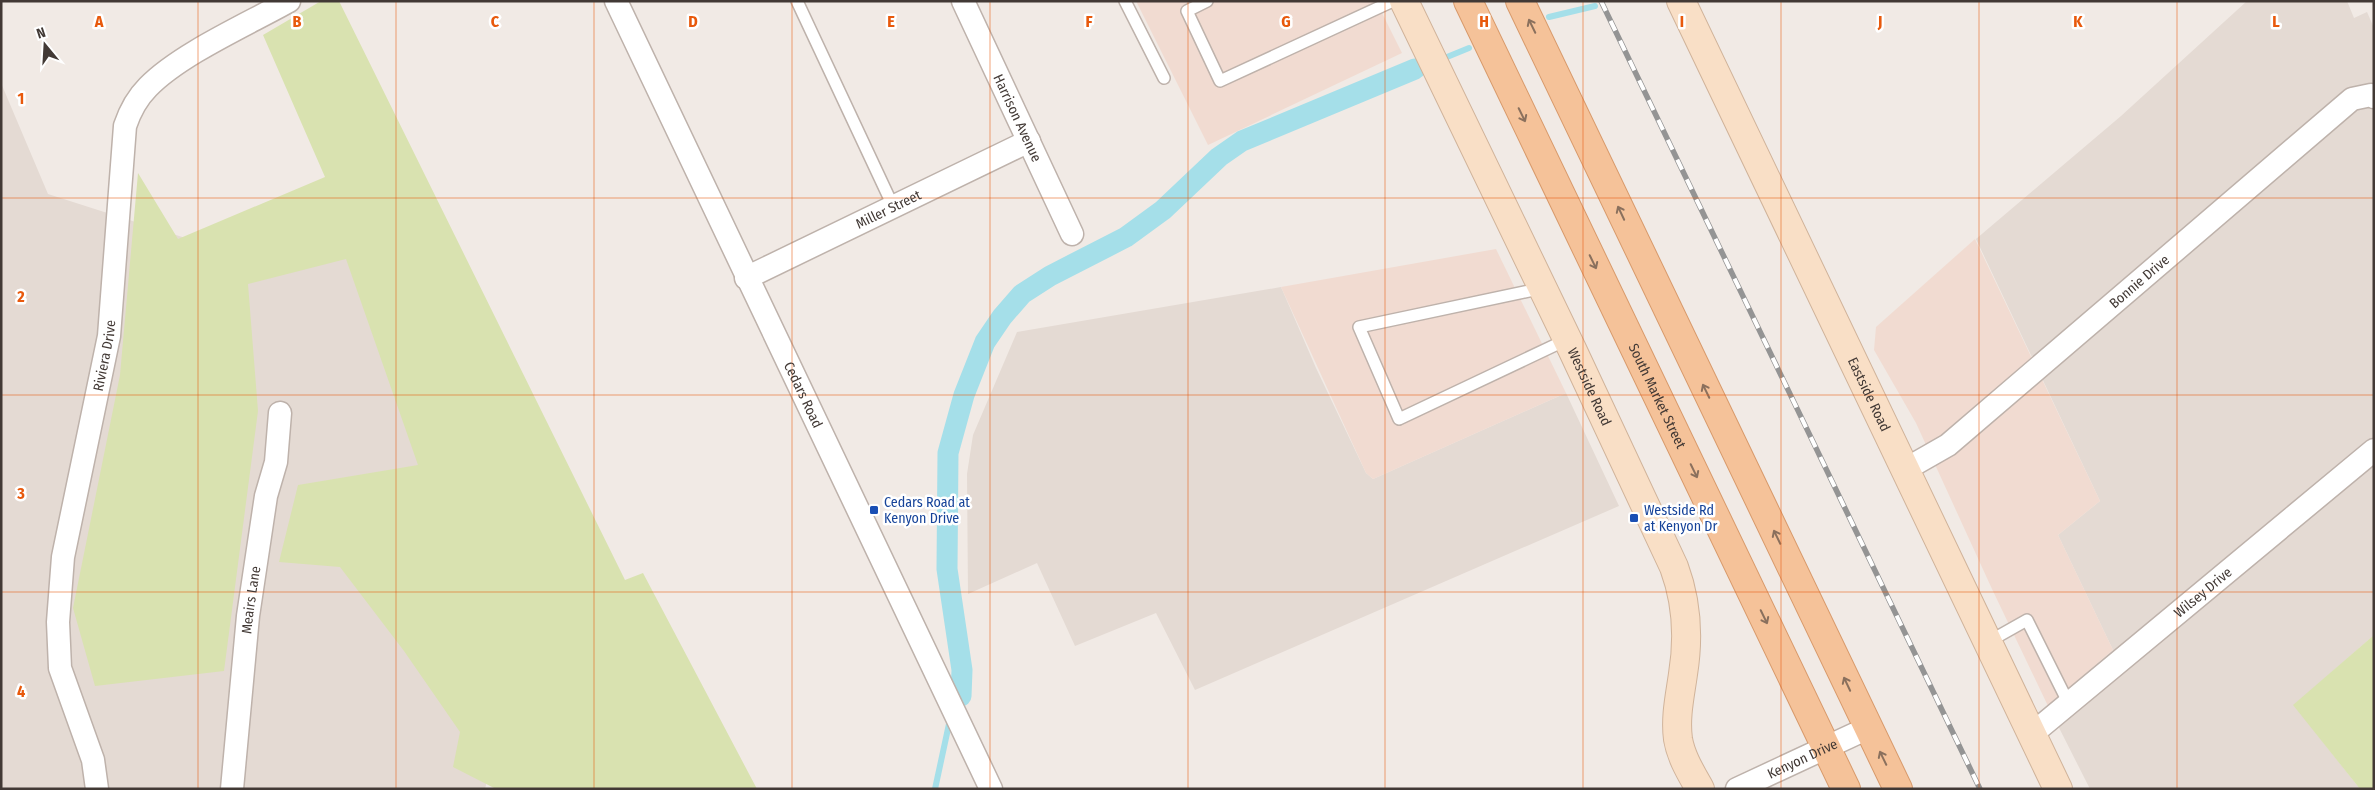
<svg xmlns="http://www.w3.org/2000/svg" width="2375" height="790" viewBox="0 0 2375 790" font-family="'Fira Sans Condensed',sans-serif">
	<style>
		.residential { fill: #e4dad3 }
		.commercial { fill: #f1dbd1 }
		.green { fill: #d9e2b0 }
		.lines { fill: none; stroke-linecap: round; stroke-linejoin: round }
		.stream { stroke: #a5dfe9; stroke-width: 6 }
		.canal { stroke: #a5dfe9; stroke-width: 21 }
		.lane-casing { stroke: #beb2ab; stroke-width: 14 }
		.street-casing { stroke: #beb2ab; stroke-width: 25 }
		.secondary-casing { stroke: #d0b39a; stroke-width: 30 }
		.primary-casing { stroke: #d89a6b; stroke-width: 30 }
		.lane { stroke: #fff; stroke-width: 11 }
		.street { stroke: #fff; stroke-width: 22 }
		.secondary { stroke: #f9dfc6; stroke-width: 28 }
		.primary { stroke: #f5c299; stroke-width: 28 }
		.rail-casing { stroke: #949494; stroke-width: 5.5 }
		.rail { stroke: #fff; stroke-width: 4; stroke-dasharray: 11; stroke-linecap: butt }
		.oneway { stroke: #8a705d }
		.grid { fill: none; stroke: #e8590c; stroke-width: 1; stroke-opacity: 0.55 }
		.transit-dot { fill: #1a4fb4; stroke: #fff; stroke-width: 2 }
		.labels { text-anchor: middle; stroke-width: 5; stroke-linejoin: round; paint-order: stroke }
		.street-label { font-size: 14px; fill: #423935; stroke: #fff }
		.transit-label { font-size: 14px; fill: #164399; stroke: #fff; text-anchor: start }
		.grid-label { font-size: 16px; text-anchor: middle; font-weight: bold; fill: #e8590c; stroke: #fff; stroke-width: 5; stroke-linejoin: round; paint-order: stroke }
	</style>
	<rect width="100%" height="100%" fill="#f1eae5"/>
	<g class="residential">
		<polygon points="2247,1 2347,1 2354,18 2367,12 2374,28 2374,635 2294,705 2360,789 2090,789 2048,706 2113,650 2058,535 2100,501 1976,239 2121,116"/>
		<polygon points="1,83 48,194 226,251 373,206 508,698 485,789 1,789"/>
		<polygon points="1281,287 1316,368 1366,473 1373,479 1566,393 1619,506 1195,690 1156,613 1075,646 1037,563 968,594 967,474 973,435 1017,332"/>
	</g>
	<g class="commercial">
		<polygon points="1136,1 1376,1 1402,53 1208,145"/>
		<polygon points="1975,239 2100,501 2058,535 2113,650 2048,706 1992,589 1916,423 1874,350 1876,327"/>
		<polygon points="1496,249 1566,393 1373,479 1366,473 1281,287"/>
	</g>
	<g class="green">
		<polygon points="321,1 339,1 625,580 643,573 757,789 496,789 453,767 460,732 404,651 340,567 279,562 298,485 418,465 346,259 248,284 258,411 224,671 95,686 73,608 120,375 138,173 178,239 325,177 263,35"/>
		<polygon points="2374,635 2374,789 2360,789 2293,705"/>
	</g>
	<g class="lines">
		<g class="stream">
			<polyline points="1549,17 1595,6"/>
			<polyline points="1447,57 1469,48"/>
			<polyline points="935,789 949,724"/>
		</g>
		<polyline class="canal" points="961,696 962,670 947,569 948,453 964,395 985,342 1002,317 1022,294 1050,276 1126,237 1163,210 1219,157 1242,141 1415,69"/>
		<defs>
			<g id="lane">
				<polyline points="797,1 893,206"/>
				<polyline points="1125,1 1164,78"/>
				<polyline points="1207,1 1187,11 1220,81 1393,1"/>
				<polyline points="1543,288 1359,327 1399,419 1568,339"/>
				<polyline points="1988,642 2027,620 2069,704"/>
			</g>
			<g id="street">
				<path id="s1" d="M616,1l375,788"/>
				<path id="s2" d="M963,1l109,233"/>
				<path id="s3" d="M746,278l283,-137"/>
				<path id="s4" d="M1906,469l42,-24 404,-346 19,-4 3,2"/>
				<path id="s5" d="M2032,734l342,-284"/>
				<path id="s6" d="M97,789l-4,-29 -33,-92 -2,-46 5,-65 46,-221 16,-210c5,-15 12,-28 23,-39 32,-33 100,-63 141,-86"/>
				<path id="s7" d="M232,789l16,-173 18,-120 10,-34 4,-49"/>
				<path id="s8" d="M1737,789l131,-61"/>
			</g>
			<g id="secondary">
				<path id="s9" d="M1404,1l168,348 102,218c13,35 15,70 9,107 -3,22 -8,43 -5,65 3,18 13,34 22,50"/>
				<path id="s10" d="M1681,1l377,788"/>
			</g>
			<g id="primary">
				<path id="s11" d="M1468,1l378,788"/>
				<polyline points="1520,1 1898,789"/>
			</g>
		</defs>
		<use href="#lane" class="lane-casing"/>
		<use href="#street" class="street-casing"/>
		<use href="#secondary" class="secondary-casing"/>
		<use href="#primary" class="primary-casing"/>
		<use href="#lane" class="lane"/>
		<use href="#street" class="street"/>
		<use href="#secondary" class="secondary"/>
		<use href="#primary" class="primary"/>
		<defs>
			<polyline id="rail" points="1601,1 1980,789"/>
		</defs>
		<use href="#rail" class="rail-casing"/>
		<use href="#rail" class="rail"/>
	</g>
	<defs><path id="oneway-shaft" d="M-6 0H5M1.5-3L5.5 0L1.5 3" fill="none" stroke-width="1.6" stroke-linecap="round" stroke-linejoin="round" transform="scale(1.25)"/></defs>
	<g class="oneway">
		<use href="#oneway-shaft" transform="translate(1532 26) rotate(-116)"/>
		<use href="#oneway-shaft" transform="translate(1522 115) rotate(64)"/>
		<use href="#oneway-shaft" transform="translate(1621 213) rotate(-115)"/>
		<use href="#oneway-shaft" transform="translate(1593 262) rotate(64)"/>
		<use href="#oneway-shaft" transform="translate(1706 391) rotate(-116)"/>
		<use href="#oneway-shaft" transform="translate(1694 471) rotate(64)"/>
		<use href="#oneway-shaft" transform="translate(1777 537) rotate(-116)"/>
		<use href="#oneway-shaft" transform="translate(1764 617) rotate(64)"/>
		<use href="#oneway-shaft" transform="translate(1847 684) rotate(-115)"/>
		<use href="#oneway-shaft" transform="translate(1883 758) rotate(-116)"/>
	</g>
	<path class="grid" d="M198,1v788M396,1v788M594,1v788M792,1v788M990,1v788M1188,1v788M1385,1v788M1583,1v788M1781,1v788M1979,1v788M2177,1v788M1,198h2373M1,395h2373M1,592h2373"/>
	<g class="transit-dot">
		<rect x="869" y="505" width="10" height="10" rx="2.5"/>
		<rect x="1629" y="513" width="10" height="10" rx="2.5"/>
	</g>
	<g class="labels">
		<g class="street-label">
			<text dy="5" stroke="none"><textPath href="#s2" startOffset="129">Harrison Avenue</textPath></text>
			<text dy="5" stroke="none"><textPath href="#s3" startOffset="158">Miller Street</textPath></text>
			<text dy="5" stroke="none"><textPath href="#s4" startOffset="300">Bonnie Drive</textPath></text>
			<text dy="5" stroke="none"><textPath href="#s6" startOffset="444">Riviera Drive</textPath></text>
			<text dy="5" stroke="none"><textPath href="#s9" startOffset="428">Westside Road</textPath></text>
			<text dy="5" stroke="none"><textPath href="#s1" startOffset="436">Cedars Road</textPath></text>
			<text dy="5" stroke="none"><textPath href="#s11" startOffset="438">South Market Street</textPath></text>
			<text dy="5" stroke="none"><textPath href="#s10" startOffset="436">Eastside Road</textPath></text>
			<text dy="5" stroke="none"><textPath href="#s5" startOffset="222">Wilsey Drive</textPath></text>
			<text dy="5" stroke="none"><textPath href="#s7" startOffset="190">Meairs Lane</textPath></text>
			<text dy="5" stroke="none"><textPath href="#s8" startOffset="72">Kenyon Drive</textPath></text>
		</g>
		<g class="transit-label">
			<text x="884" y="507">Cedars Road at<tspan x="884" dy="16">Kenyon Drive</tspan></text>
			<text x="1644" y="515">Westside Rd<tspan x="1644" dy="16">at Kenyon Dr</tspan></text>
		</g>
	</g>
	<g class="grid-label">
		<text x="99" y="27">A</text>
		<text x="297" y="27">B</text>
		<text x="495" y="27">C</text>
		<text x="693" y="27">D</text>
		<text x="891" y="27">E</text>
		<text x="1089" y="27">F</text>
		<text x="1286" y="27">G</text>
		<text x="1484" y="27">H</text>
		<text x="1682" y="27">I</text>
		<text x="1880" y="27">J</text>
		<text x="2078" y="27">K</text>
		<text x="2276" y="27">L</text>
		<text x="21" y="104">1</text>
		<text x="21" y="302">2</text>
		<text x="21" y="499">3</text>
		<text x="21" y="697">4</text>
	</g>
	<rect width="2375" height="790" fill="none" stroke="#423935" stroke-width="5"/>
	<g transform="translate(45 45) rotate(342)" stroke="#ffffff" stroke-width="4" paint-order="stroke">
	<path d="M0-4L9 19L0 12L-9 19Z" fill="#423935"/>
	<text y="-8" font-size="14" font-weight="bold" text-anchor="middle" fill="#423935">N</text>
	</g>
</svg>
